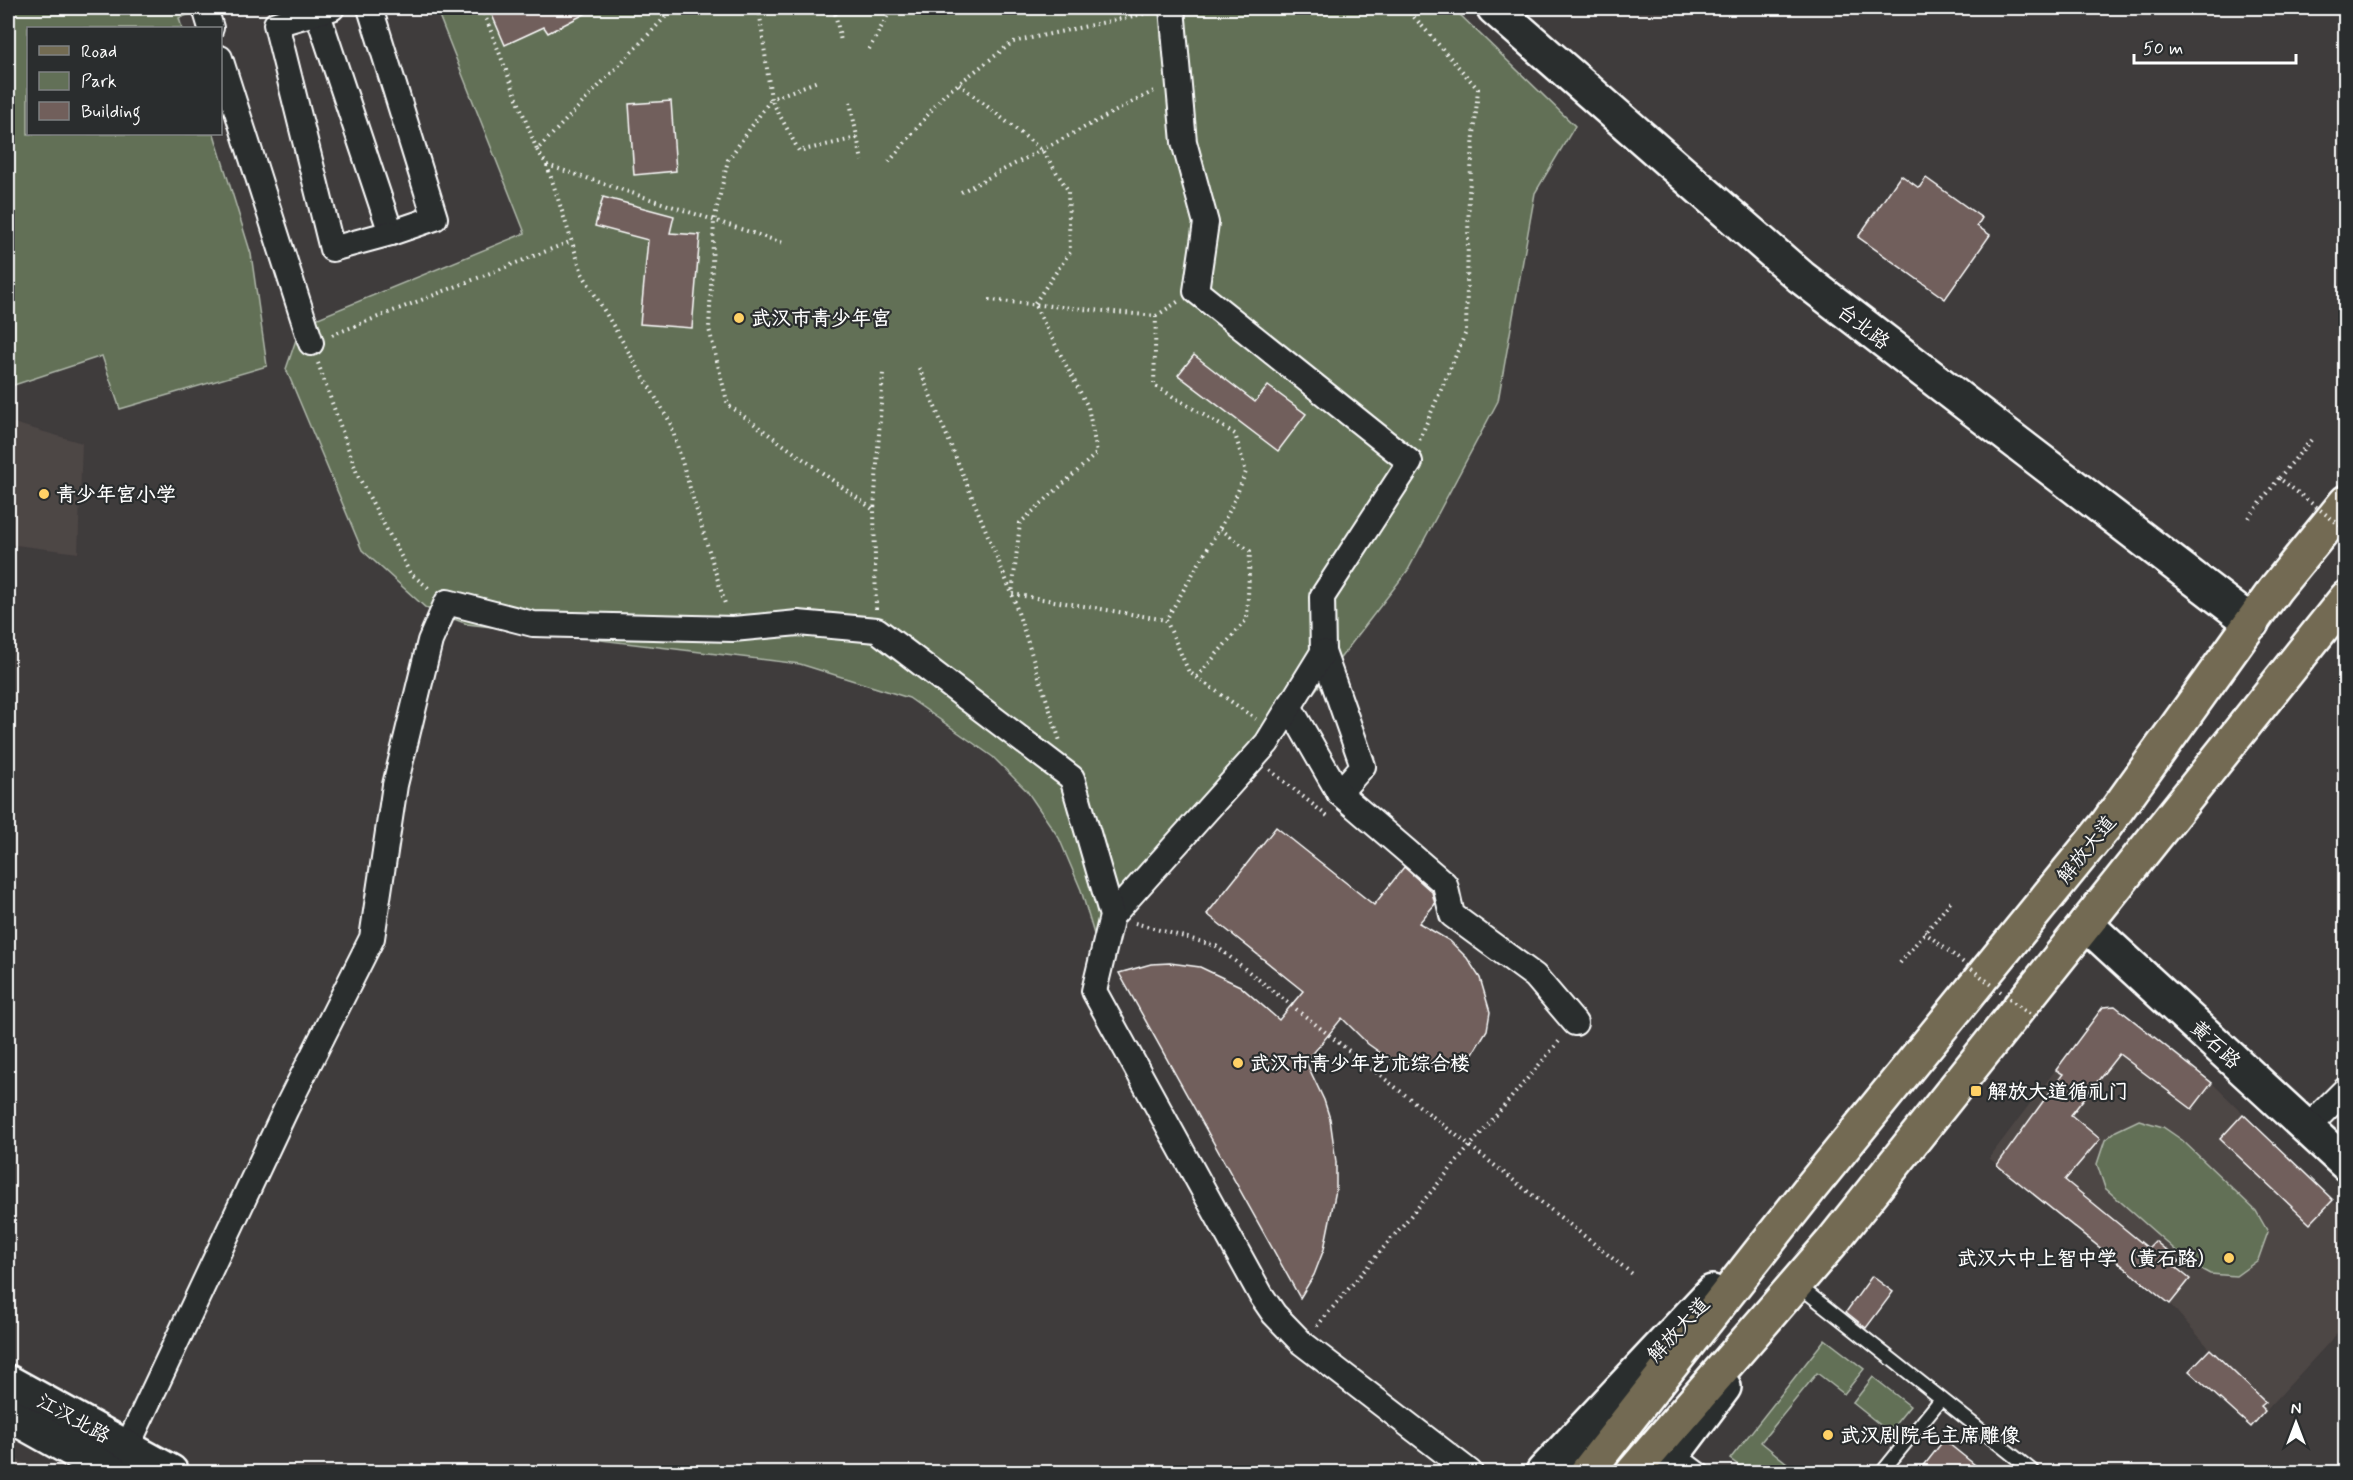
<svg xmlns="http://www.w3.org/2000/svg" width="2353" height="1480" viewBox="0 0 2353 1480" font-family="Mynerve,'LXGW WenKai TC',sans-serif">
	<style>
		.built { fill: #4e4645 }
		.green { fill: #627057; stroke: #b0b8ab; stroke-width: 1.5 }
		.building { fill: #715f5b; stroke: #fff; stroke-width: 1.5 }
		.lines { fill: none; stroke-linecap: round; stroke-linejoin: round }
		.lane-casing { stroke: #fff; stroke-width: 16 }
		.street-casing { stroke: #fff; stroke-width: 28 }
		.secondary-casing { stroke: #fff; stroke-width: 38 }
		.primary-casing { stroke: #fff; stroke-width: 38 }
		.path { stroke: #fff; stroke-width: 4; stroke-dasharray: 1.5 4.5; stroke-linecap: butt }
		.lane { stroke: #2a2d2e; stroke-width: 12 }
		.street { stroke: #2a2d2e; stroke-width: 24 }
		.secondary { stroke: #2a2d2e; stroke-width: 33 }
		.primary { stroke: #736b52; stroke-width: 33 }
		.path-bridge { stroke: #fff; stroke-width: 4; stroke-dasharray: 1.5 4.5; stroke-linecap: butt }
		.poi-dot { fill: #ffd166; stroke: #2a2d2e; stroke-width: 2 }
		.labels { text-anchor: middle; stroke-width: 4.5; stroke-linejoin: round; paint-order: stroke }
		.poi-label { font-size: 20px; font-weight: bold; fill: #fff; stroke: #2a2d2e; text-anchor: start }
		.street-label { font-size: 20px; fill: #fff; stroke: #2a2d2e }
	</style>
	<rect width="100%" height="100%" fill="#3f3c3c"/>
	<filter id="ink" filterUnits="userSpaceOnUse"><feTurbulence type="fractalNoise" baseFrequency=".0167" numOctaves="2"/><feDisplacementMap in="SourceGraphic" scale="12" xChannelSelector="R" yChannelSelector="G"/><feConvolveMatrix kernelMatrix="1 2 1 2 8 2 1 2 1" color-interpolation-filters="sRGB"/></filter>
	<g filter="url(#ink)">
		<g class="built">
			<polygon points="10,422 82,443 78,553 8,544 8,423"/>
			<polygon points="2115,1006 2212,1083 2345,1213 2345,1325 2251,1427 2189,1371 2210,1349 2170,1304 1989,1158 2103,1007"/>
			<polygon points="8,1455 41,1472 8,1472"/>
		</g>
		<g class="green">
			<polygon points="8,8 207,8 179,18 182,28 28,28 28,134 214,134 251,254 267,366 120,409 102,356 8,387"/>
			<polygon points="436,8 1453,8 1575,126 1535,193 1498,401 1408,570 1278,739 1098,948 1081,890 1059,838 1027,791 993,757 909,698 800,664 467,624 426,608 362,550 286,369 301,325 525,233"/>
			<polygon points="2139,1120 2163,1127 2182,1140 2256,1211 2268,1232 2258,1260 2236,1276 2210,1274 2191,1264 2105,1188 2097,1164 2105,1140 2116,1131"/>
			<polygon points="1825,1339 1864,1369 1844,1394 1817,1373 1761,1442 1788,1464 1782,1472 1748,1472 1730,1459"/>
			<polygon points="1873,1377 1910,1406 1889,1432 1853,1403"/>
		</g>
		<g class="building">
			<polygon points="489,8 596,8 548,33 544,27 505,45"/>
			<polygon points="671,101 676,171 634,175 629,104"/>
			<polygon points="1901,175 1919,188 1926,178 1982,218 1977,226 1990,235 1945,299 1858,237"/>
			<polygon points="603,197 674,216 670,233 700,235 692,328 640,324 648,240 595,226"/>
			<polygon points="1194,355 1255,402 1268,386 1306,414 1278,451 1178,375"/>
			<polygon points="1276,827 1374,905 1404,867 1432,892 1435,904 1419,923 1450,941 1467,958 1480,978 1490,1012 1487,1030 1473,1053 1464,1061 1446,1067 1424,1067 1388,1058 1368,1044 1342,1018 1306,1062 1324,1100 1330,1119 1336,1162 1336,1190 1324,1249 1314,1275 1300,1298 1119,973 1151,964 1170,963 1200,967 1240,986 1279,1020 1303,991 1207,914"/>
			<polygon points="2115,1006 2212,1083 2192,1109 2119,1054 2071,1115 2100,1139 2065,1180 2148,1248 2155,1241 2179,1261 2174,1266 2190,1279 2170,1304 1997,1165 2063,1074 2056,1070 2103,1007"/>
			<polygon points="2243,1114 2333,1200 2310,1224 2220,1139"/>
			<polygon points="1872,1276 1893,1292 1866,1328 1846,1312"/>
			<polygon points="2210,1349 2265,1402 2260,1406 2265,1411 2251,1427 2189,1371"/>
			<polygon points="1944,1440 1985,1473 1918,1473"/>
		</g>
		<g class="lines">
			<defs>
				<g id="lane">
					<polyline points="1799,1286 2034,1472"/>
					<polyline points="1677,1452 1704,1472"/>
					<polyline points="1882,1472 1941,1399"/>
				</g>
				<g id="street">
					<polyline points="205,8 211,28"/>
					<polyline points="316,8 391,233 435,218 370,8"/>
					<polyline points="332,8 276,24 332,249 391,233"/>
					<polyline points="1172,8 1184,142 1206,223 1196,291 1410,462 1322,597 1323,652 1363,766 1339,793 1445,884 1452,915 1535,976 1575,1023"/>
					<polyline points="220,58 311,343"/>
					<polyline points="1289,706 1339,793"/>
					<polyline points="1112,916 1267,743 1323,652"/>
					<polyline points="2307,1128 2346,1089"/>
					<polyline points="117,1459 127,1447 286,1109 372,938 395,785 430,641 447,602 533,624 733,629 798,623 877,630 1072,778 1112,916 1094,991 1261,1295 1274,1314 1302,1343 1470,1472"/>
				</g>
				<g id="secondary">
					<polyline points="1494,8 1801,277 2252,623"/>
					<polyline points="2086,924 2346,1164"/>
					<polyline points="8,1382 171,1472"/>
					<polyline points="8,1414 112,1472"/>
					<polyline points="1543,1472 1712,1292"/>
					<polyline points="1660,1472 1724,1387"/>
				</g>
				<g id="primary">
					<polyline points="1587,1472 1812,1186 2106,825 2276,588 2346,502"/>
					<polyline points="1633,1472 1832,1242 2346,598"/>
				</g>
			</defs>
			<use href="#lane" class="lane-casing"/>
			<use href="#street" class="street-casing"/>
			<use href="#secondary" class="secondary-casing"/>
			<use href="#primary" class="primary-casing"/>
			<g class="path">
				<polyline points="482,8 537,150 674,8"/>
				<polyline points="759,8 771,99 818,81"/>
				<polyline points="834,8 841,41"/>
				<polyline points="1406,8 1478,89 1469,193 1466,332 1418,443"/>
				<polyline points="869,49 892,8"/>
				<polyline points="959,84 1042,150 1068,190 1070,252 1034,304 1088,407 1097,453 1020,523 1012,594 1166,620 1189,672 1256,719"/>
				<polyline points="850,102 862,161"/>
				<polyline points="857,138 799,151 771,99 728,160 714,221 709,329 728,405 874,510"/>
				<polyline points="537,150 547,165 786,244"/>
				<polyline points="889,162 944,95 1013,42 1152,12"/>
				<polyline points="547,165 582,273 670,422 726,607"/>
				<polyline points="961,192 1156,90"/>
				<polyline points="989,300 1156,316 1179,301"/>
				<polyline points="1156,316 1154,385 1235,434 1246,472 1230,510 1166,620"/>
				<polyline points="332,335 572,241"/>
				<polyline points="318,363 358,476 410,573 431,590"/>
				<polyline points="919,368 1012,594 1060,741"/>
				<polyline points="2249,518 2279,478"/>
				<polyline points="876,609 874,510 883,373"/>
				<polyline points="1197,677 1247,619 1250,551 1219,528"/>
				<polyline points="1270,770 1327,816"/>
				<polyline points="1135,923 1216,946 1635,1276"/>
				<polyline points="1900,963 1953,899"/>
				<polyline points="1317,1326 1561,1039"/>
			</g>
			<use href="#lane" class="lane"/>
			<use href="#street" class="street"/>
			<use href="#secondary" class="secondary"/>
			<use href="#primary" class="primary"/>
			<g class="path-bridge">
				<polyline points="2311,440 2279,478 2346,530"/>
				<polyline points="1924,932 2037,1020"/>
			</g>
		</g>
	</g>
	<g class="poi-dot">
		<circle cx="739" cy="318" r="6"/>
		<circle cx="44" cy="494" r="6"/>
		<circle cx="1238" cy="1063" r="6"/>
		<rect x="1970" y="1085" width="12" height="12" rx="3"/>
		<circle cx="2229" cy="1258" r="6"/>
		<circle cx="1828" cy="1435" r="6"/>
	</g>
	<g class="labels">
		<g class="poi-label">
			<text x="751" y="325">武汉市青少年宫</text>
			<text x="56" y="501">青少年宫小学</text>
			<text x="1250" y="1070">武汉市青少年艺术综合楼</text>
			<text x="1988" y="1098">解放大道循礼门</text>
			<text x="2217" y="1265" text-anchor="end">武汉六中上智中学（黄石路）</text>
			<text x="1840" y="1442">武汉剧院毛主席雕像</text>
		</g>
		<g class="street-label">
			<text transform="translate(1864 326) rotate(38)" y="7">台北路</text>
			<text transform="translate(2086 849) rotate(-51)" y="7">解放大道</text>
			<text transform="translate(2216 1044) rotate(43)" y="7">黄石路</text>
			<text transform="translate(1678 1329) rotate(-47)" y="7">解放大道</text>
			<text transform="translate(74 1418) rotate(29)" y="7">江汉北路</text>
		</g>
	</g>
	<rect width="2353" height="1480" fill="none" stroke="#2a2d2e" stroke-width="30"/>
	<rect x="15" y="15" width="2323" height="1450" fill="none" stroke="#fff" stroke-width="2" filter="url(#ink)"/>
	<rect x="27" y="27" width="195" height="108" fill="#2a2d2e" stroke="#7f8182" stroke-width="1.5"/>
	<rect x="39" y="46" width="30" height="9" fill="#736b52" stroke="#7f8182" stroke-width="1.5"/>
	<text x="81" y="57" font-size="18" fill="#ffffff">Road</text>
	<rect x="39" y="72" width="30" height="18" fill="#627057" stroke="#7f8182" stroke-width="1.5"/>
	<text x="81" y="87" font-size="18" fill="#ffffff">Park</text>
	<rect x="39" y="102" width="30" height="18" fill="#715f5b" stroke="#7f8182" stroke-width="1.5"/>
	<text x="81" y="117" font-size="18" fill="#ffffff">Building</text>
	<g transform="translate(2296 1423)" stroke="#2a2d2e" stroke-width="4.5" paint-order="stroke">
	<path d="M0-4.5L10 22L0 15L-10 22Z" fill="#ffffff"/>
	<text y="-9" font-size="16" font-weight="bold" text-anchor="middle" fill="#ffffff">N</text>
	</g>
	<path d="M2134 54v9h162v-9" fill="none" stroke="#ffffff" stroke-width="3"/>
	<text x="2143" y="54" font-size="18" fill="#ffffff" stroke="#2a2d2e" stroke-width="4.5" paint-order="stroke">50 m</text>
</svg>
